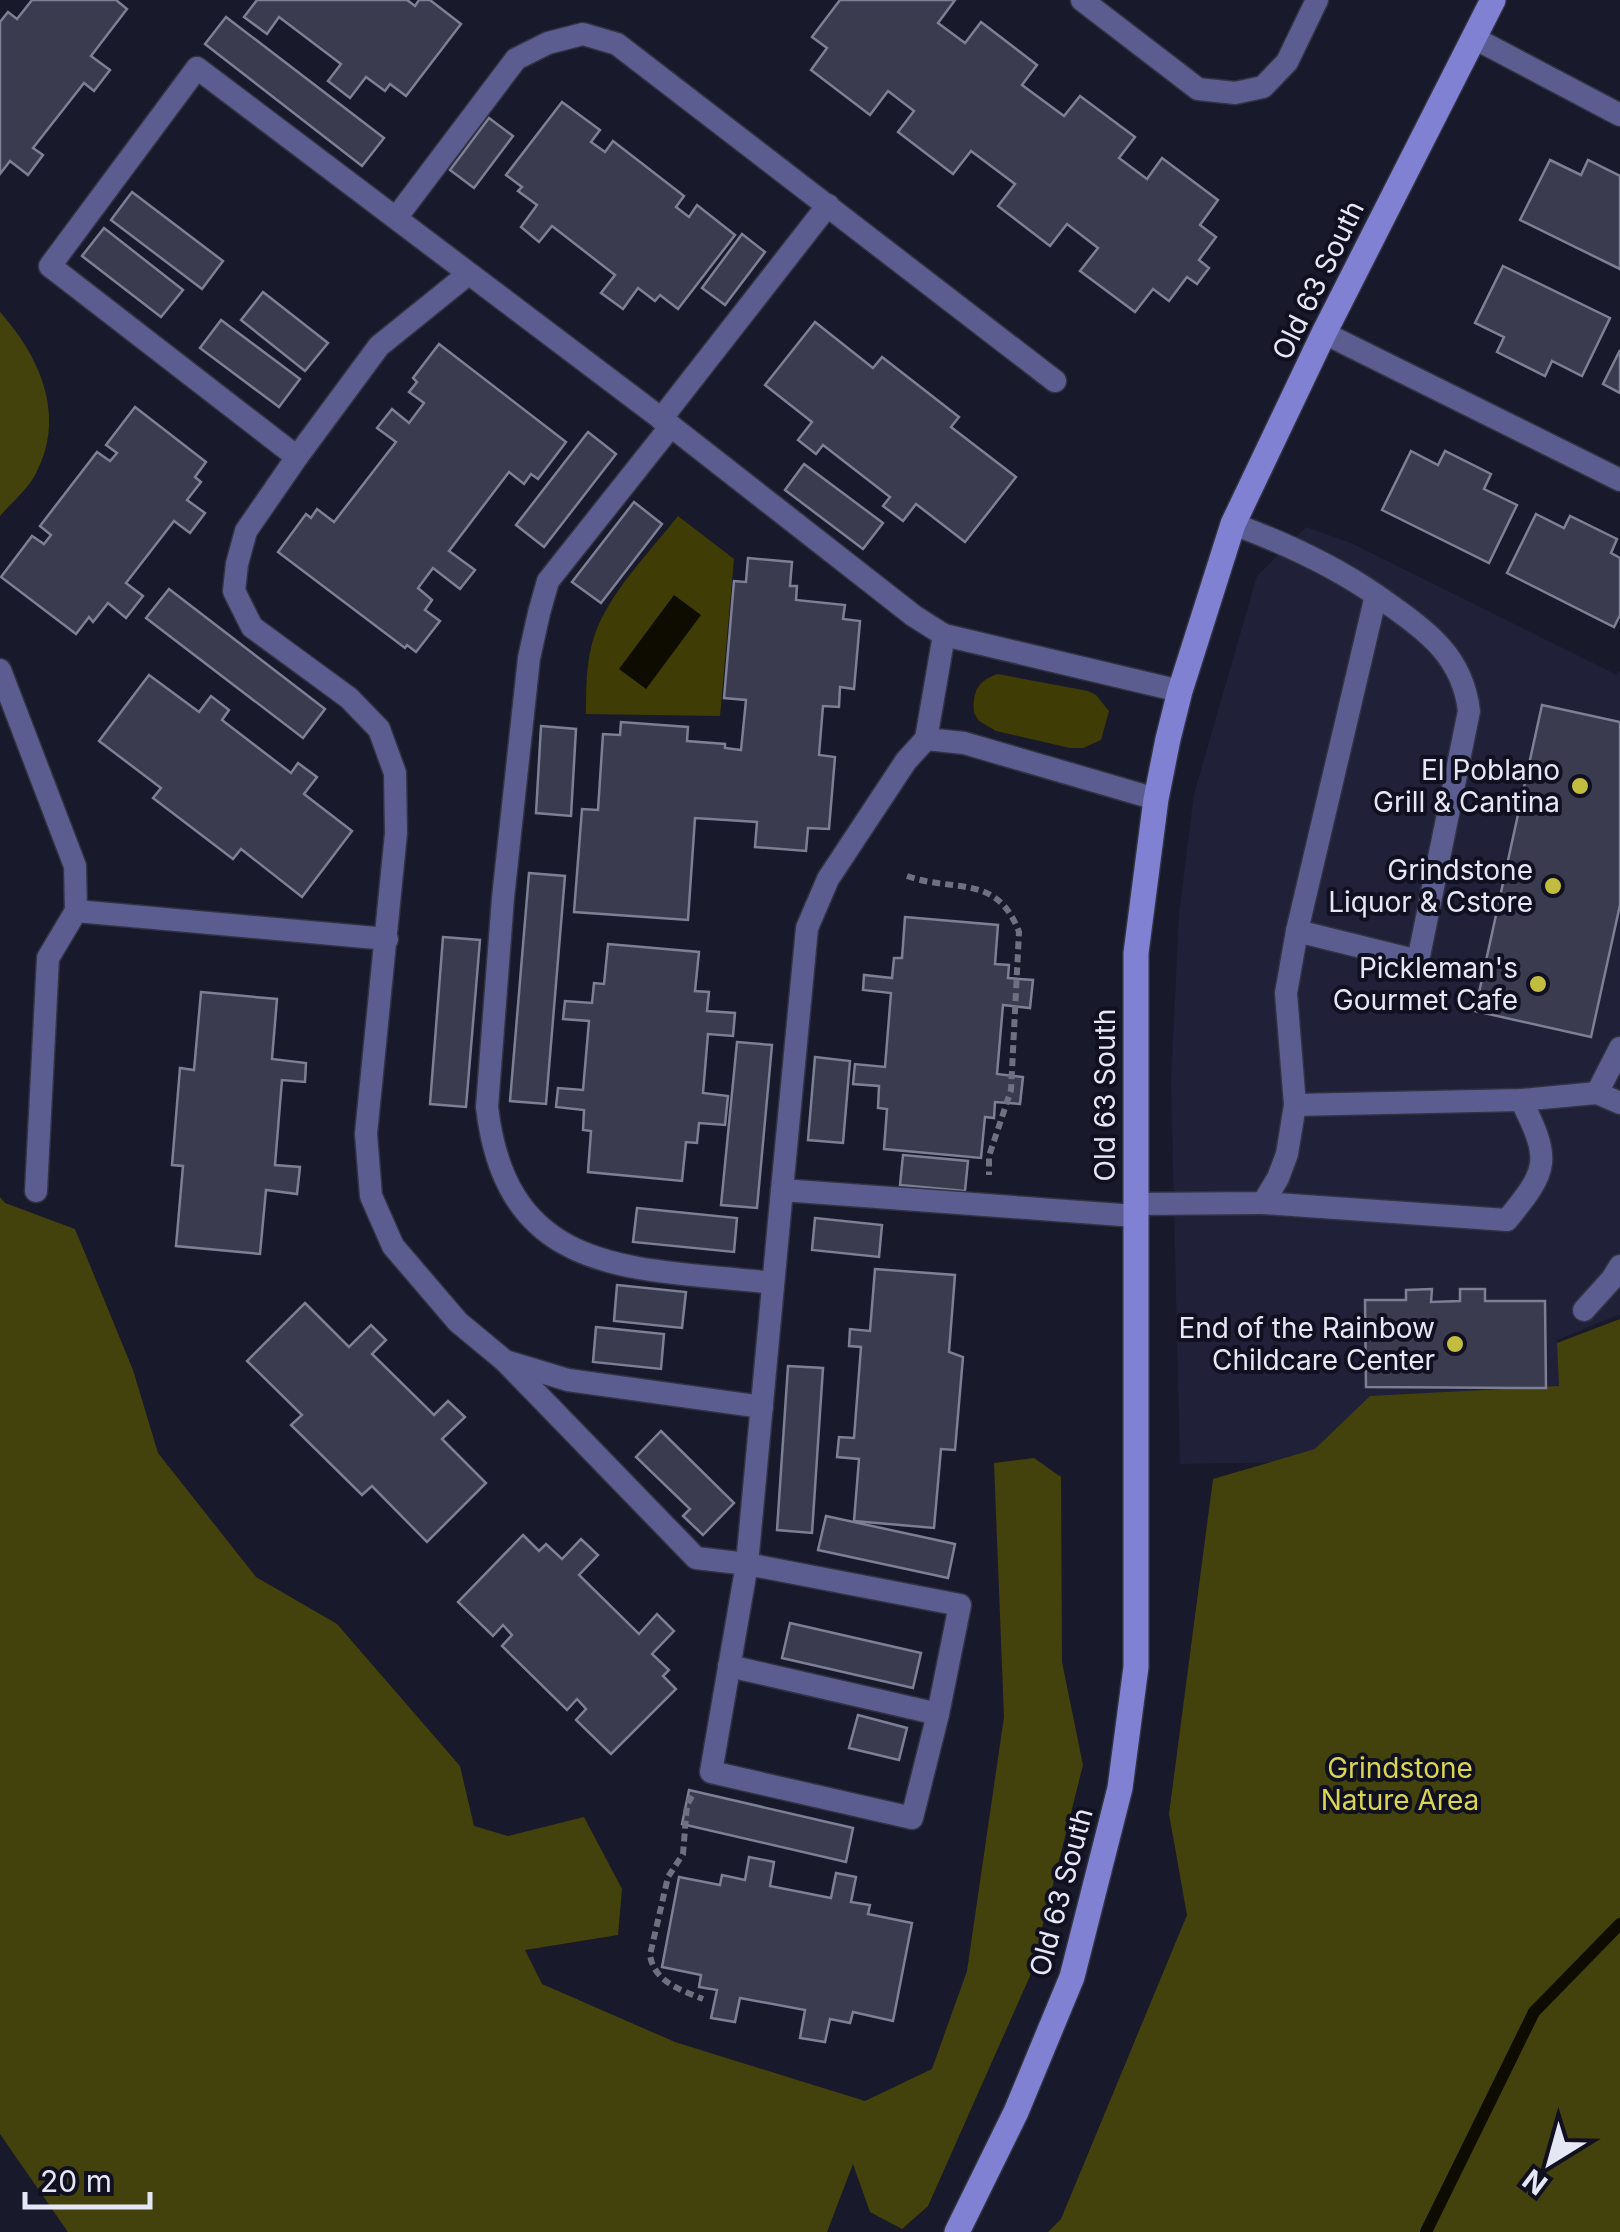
<svg xmlns="http://www.w3.org/2000/svg" width="1620" height="2232" viewBox="0 0 1620 2232" font-family="Inter,sans-serif">
	<style>
		.built { fill: #202038 }
		.green { fill: #3f3d05 }
		.forest { fill: #44420c }
		.water { fill: #0e0c00 }
		.lines { fill: none; stroke-linecap: round; stroke-linejoin: round }
		.stream { stroke: #0e0c00; stroke-width: 12 }
		.building { fill: #3a3b4e; stroke: #7d7f95; stroke-width: 2.5 }
		.service-casing { stroke: #313242; stroke-width: 25 }
		.secondary-casing { stroke: #313242; stroke-width: 28 }
		.path { stroke: #707180; stroke-width: 6; stroke-dasharray: 8 5; stroke-linecap: butt }
		.service { stroke: #5b5c8f; stroke-width: 22 }
		.secondary { stroke: #8081d3; stroke-width: 25 }
		.poi-dot { fill: #c2bd3f; stroke: #101020; stroke-width: 4 }
		.labels { text-anchor: middle; stroke-width: 8; stroke-linejoin: round; paint-order: stroke }
		.street-label { font-size: 28px; fill: #e6e7f4; stroke: #101020 }
		.poi-label { font-size: 28px; fill: #e6e7f4; stroke: #101020; text-anchor: end }
		.park-label { font-size: 28px; fill: #dad553; stroke: #101020 }
	</style>
	<rect width="100%" height="100%" fill="#18192a"/>
	<polygon class="built" points="1306,527 1351,543 1617,675 1620,670 1620,1314 1557,1340 1563,1458 1180,1464 1171,1081 1179,914 1194,794 1257,576"/>
	<g class="green">
		<path d="M678,516l56,43 -14,157 -134,-2c0,-26 0,-53 8,-77 15,-45 56,-85 84,-121z"/>
		<path d="M998,674l90,17 8,4 13,16 -8,29 -18,8h-13l-74,-17 -17,-10 -5,-8c-2,-21 4,-33 24,-39z"/>
	</g>
	<g class="forest">
		<path d="M0,312c40,45 67,104 35,163 -8,15 -24,28 -35,41z"/>
		<polygon points="0,1197 5,1203 75,1229 133,1370 158,1453 256,1577 337,1624 460,1766 474,1826 508,1836 584,1817 622,1889 618,1935 525,1950 542,1984 675,2042 865,2101 932,2069 967,1971 1004,1717 994,1463 1034,1458 1061,1477 1062,1662 1083,1765 1030,1976 928,2206 902,2229 870,2212 853,2164 827,2232 68,2232 0,2134"/>
		<polygon points="1620,1319 1620,2232 1048,2232 1061,2219 1187,1915 1169,1814 1213,1479 1315,1449 1370,1396 1559,1386 1557,1343"/>
	</g>
	<polygon class="water" points="674,595 701,615 646,689 619,669"/>
	<g class="lines">
		<polyline class="stream" points="1426,2232 1534,2012 1620,1924"/>
	</g>
	<g class="building">
		<polygon points="32,0 116,0 127,9 91,56 110,70 94,91 84,83 33,148 43,155 28,175 10,161 0,174 0,22 8,12 17,19"/>
		<polygon points="257,0 407,0 415,6 419,0 430,0 461,24 406,96 390,84 385,91 366,77 350,98 328,81 341,64 279,17 267,34 244,17"/>
		<polygon points="840,0 955,0 938,23 965,43 981,22 1037,65 1022,85 1064,116 1080,96 1135,137 1119,158 1147,179 1162,158 1218,200 1200,225 1216,237 1199,260 1209,268 1197,284 1187,277 1169,301 1153,289 1135,312 1080,271 1098,248 1067,224 1050,246 998,206 1015,184 971,151 953,174 898,132 914,111 888,91 870,115 811,70 827,48 812,37"/>
		<polygon points="226,17 384,138 362,166 205,44"/>
		<polygon points="562,102 600,130 591,142 605,152 613,141 684,196 676,207 689,217 697,205 735,235 678,309 660,295 655,301 638,288 623,309 601,293 615,275 552,226 539,242 521,227 537,205 518,191 522,187 506,175"/>
		<polygon points="489,118 513,136 474,188 450,170"/>
		<polygon points="1550,160 1581,175 1588,160 1620,176 1620,269 1520,220"/>
		<polygon points="132,192 223,261 202,289 111,220"/>
		<polygon points="104,228 183,290 161,317 82,256"/>
		<polygon points="742,234 765,252 725,305 702,288"/>
		<polygon points="1503,266 1610,318 1582,376 1552,361 1545,376 1497,352 1504,337 1475,323"/>
		<polygon points="263,292 328,343 305,371 241,320"/>
		<polygon points="221,320 300,379 279,407 200,348"/>
		<polygon points="815,322 873,368 882,357 959,417 951,427 1016,477 965,542 916,504 903,521 883,506 890,497 823,445 816,454 798,440 812,422 765,385"/>
		<polygon points="439,344 566,442 538,479 531,474 524,484 509,472 449,551 475,570 460,589 433,568 418,588 432,600 425,610 440,621 416,652 407,645 405,648 278,552 306,514 311,518 317,509 334,522 396,442 377,428 392,409 409,423 424,403 409,392 417,382 413,378"/>
		<polygon points="1620,350 1620,393 1603,384"/>
		<polygon points="135,407 206,462 195,477 201,482 187,500 205,513 190,533 174,521 126,583 143,596 126,618 108,603 93,622 89,617 76,634 1,577 32,536 44,544 51,535 40,526 97,452 110,461 117,453 106,445"/>
		<polygon points="588,432 616,454 544,547 516,525"/>
		<polygon points="1411,451 1438,465 1445,451 1491,474 1484,489 1517,505 1489,563 1382,510"/>
		<polygon points="804,464 883,523 863,549 785,490"/>
		<polygon points="634,502 662,524 601,603 572,582"/>
		<polygon points="1536,514 1564,528 1570,516 1617,539 1611,553 1620,558 1620,615 1614,627 1507,573"/>
		<polygon points="748,558 792,562 790,586 797,586 796,600 845,605 843,619 860,621 854,689 840,687 839,707 823,706 819,755 835,757 829,829 808,828 806,851 755,847 757,822 695,818 688,920 574,912 582,809 598,810 603,734 620,735 621,722 688,727 687,741 725,744 725,748 741,750 746,700 724,698 734,581 746,582"/>
		<polygon points="169,589 325,709 303,738 146,618"/>
		<polygon points="149,675 199,712 211,696 229,710 222,720 291,773 298,763 317,777 304,794 352,831 302,897 241,849 233,859 153,798 161,788 99,741"/>
		<polygon points="1542,705 1620,722 1620,905 1591,1037 1475,1011"/>
		<polygon points="541,726 576,729 571,816 536,813"/>
		<polygon points="529,873 565,876 546,1104 510,1101"/>
		<polygon points="905,917 998,925 995,964 1009,965 1008,978 1033,980 1030,1008 1003,1005 997,1074 1023,1077 1020,1104 995,1102 994,1118 985,1117 981,1158 884,1149 887,1109 878,1108 879,1086 853,1084 855,1064 885,1067 891,993 863,990 864,975 892,978 894,958 902,958"/>
		<polygon points="443,937 480,940 466,1107 430,1104"/>
		<polygon points="608,944 699,952 695,991 709,992 707,1011 735,1013 733,1036 708,1034 703,1093 728,1096 725,1125 699,1123 697,1143 686,1142 682,1181 588,1172 591,1131 583,1130 584,1110 556,1107 558,1088 583,1090 589,1021 563,1019 565,1001 592,1003 594,983 604,984"/>
		<polygon points="201,992 277,999 272,1059 306,1063 305,1082 282,1080 275,1165 300,1167 297,1194 266,1190 260,1254 176,1246 183,1166 172,1165 180,1068 194,1070"/>
		<polygon points="737,1042 772,1045 757,1208 721,1205"/>
		<polygon points="815,1057 850,1061 843,1143 808,1140"/>
		<polygon points="903,1155 968,1161 965,1191 900,1185"/>
		<polygon points="637,1208 737,1218 734,1252 633,1242"/>
		<polygon points="815,1218 882,1225 879,1257 812,1250"/>
		<polygon points="875,1269 955,1275 949,1352 963,1357 955,1450 941,1449 934,1528 854,1521 859,1459 837,1457 839,1437 854,1438 861,1347 849,1346 850,1329 870,1331"/>
		<polygon points="617,1285 686,1292 682,1328 614,1321"/>
		<polygon points="1432,1289 1431,1302 1460,1301 1460,1289 1485,1289 1485,1301 1545,1301 1546,1388 1366,1387 1365,1300 1406,1300 1406,1290"/>
		<polygon points="305,1303 349,1347 371,1325 386,1340 372,1354 434,1415 448,1401 465,1417 442,1439 486,1483 427,1542 372,1486 362,1495 291,1425 302,1415 247,1361"/>
		<polygon points="596,1327 664,1334 661,1369 593,1362"/>
		<polygon points="788,1366 823,1368 812,1533 777,1530"/>
		<polygon points="661,1431 734,1503 703,1535 683,1516 690,1509 636,1457"/>
		<polygon points="826,1516 955,1544 948,1578 818,1550"/>
		<polygon points="523,1535 539,1551 546,1544 562,1559 581,1539 598,1555 579,1575 639,1634 657,1614 674,1631 652,1654 669,1670 663,1676 676,1689 611,1754 576,1720 586,1709 577,1699 567,1710 502,1646 512,1635 503,1625 493,1636 458,1602"/>
		<polygon points="790,1623 921,1653 913,1688 782,1658"/>
		<polygon points="858,1715 907,1728 899,1760 849,1748"/>
		<polygon points="689,1790 853,1828 846,1862 682,1824"/>
		<polygon points="749,1857 774,1862 770,1886 831,1898 836,1873 856,1877 851,1902 870,1905 868,1914 912,1923 893,2021 853,2012 850,2023 830,2019 825,2042 800,2038 805,2010 740,1998 735,2022 711,2018 717,1990 699,1987 701,1975 662,1967 679,1877 720,1885 722,1875 745,1880"/>
	</g>
	<g class="lines">
		<defs>
			<g id="service">
				<polyline points="1082,0 1198,89 1235,93 1263,87 1287,62 1317,0"/>
				<polyline points="1474,38 1620,115"/>
				<polyline points="396,218 516,59 548,43 583,34 617,44 1055,381"/>
				<polyline points="467,275 379,346 297,457 50,266 197,68 671,426 914,616 944,635 1180,691"/>
				<polyline points="1324,333 1620,480"/>
				<polyline points="661,419 828,205"/>
				<path d="M671,426l-123,155 -9,32 -10,45 -26,240 -16,209c20,173 149,160 286,176"/>
				<polyline points="297,457 246,531 237,564 234,591 252,627 349,698 379,729 395,773 396,833 366,1134 371,1196 393,1246 458,1322 505,1361 568,1380 762,1407"/>
				<polyline points="0,670 75,866 76,911"/>
				<polyline points="926,739 964,743 1156,799"/>
				<path d="M1297,931l121,30 51,-250c-7,-59 -47,-83 -93,-116"/>
				<polyline points="1597,1093 1620,1048"/>
				<polyline points="1295,1105 1521,1100 1597,1093 1620,1103"/>
				<polyline points="782,1190 807,928 828,879 906,761 926,739 944,635"/>
				<polyline points="36,1191 48,958 76,911 387,939"/>
				<path d="M1263,1203l244,17c42,-51 44,-60 14,-120"/>
				<path d="M1135,1204l128,-1 15,-25 9,-24 8,-49 -9,-112 11,-62 79,-336c-45,-31 -91,-52 -143,-71"/>
				<polyline points="1584,1310 1612,1279 1620,1266"/>
				<polyline points="505,1361 696,1558 747,1564 960,1605 938,1714 912,1818 711,1772 747,1564 782,1190 1135,1216"/>
				<polyline points="729,1666 938,1714"/>
			</g>
			<polyline id="secondary" points="957,2232 1016,2112 1072,1977 1120,1788 1136,1667 1136,953 1156,799 1168,739 1180,691 1233,524 1324,333 1493,0"/>
		</defs>
		<use href="#service" class="service-casing"/>
		<use href="#secondary" class="secondary-casing"/>
		<g class="path">
			<path d="M907,876c47,17 90,-3 112,56l-8,158 -22,66v19"/>
			<path d="M692,1796l-5,9 -4,49 -15,23 -18,78c4,27 31,35 53,44"/>
		</g>
		<use href="#service" class="service"/>
		<use href="#secondary" class="secondary"/>
	</g>
	<g class="poi-dot">
		<circle cx="1580" cy="786" r="10"/>
		<circle cx="1553" cy="886" r="10"/>
		<circle cx="1538" cy="984" r="10"/>
		<circle cx="1455" cy="1344" r="10"/>
	</g>
	<g class="labels">
		<g class="street-label">
			<text transform="translate(1318 280) rotate(-64)" y="10">Old 63 South</text>
			<text transform="translate(1105 1095) rotate(-90)" y="10">Old 63 South</text>
			<text transform="translate(1061 1892) rotate(-75)" y="10">Old 63 South</text>
		</g>
		<g class="poi-label">
			<text x="1560" y="780">El Poblano<tspan x="1560" dy="32">Grill &amp; Cantina</tspan></text>
			<text x="1533" y="880">Grindstone<tspan x="1533" dy="32">Liquor &amp; Cstore</tspan></text>
			<text x="1518" y="978">Pickleman's<tspan x="1518" dy="32">Gourmet Cafe</tspan></text>
			<text x="1435" y="1338">End of the Rainbow<tspan x="1435" dy="32">Childcare Center</tspan></text>
		</g>
		<g class="park-label">
			<text x="1400" y="1778">Grindstone<tspan x="1400" dy="32">Nature Area</tspan></text>
		</g>
	</g>
	<g transform="translate(1550 2162) rotate(217)" stroke="#101020" stroke-width="8" paint-order="stroke">
	<path d="M0-8L18 38L0 25L-18 38Z" fill="#e6e7f4"/>
	<text y="-15" font-size="28" font-weight="bold" text-anchor="middle" fill="#e6e7f4">N</text>
	</g>
	<path d="M25 2192v15h125v-15" fill="none" stroke="#e6e7f4" stroke-width="5"/>
	<text x="40" y="2192" font-size="30" fill="#e6e7f4" stroke="#101020" stroke-width="8" paint-order="stroke">20 m</text>
</svg>
